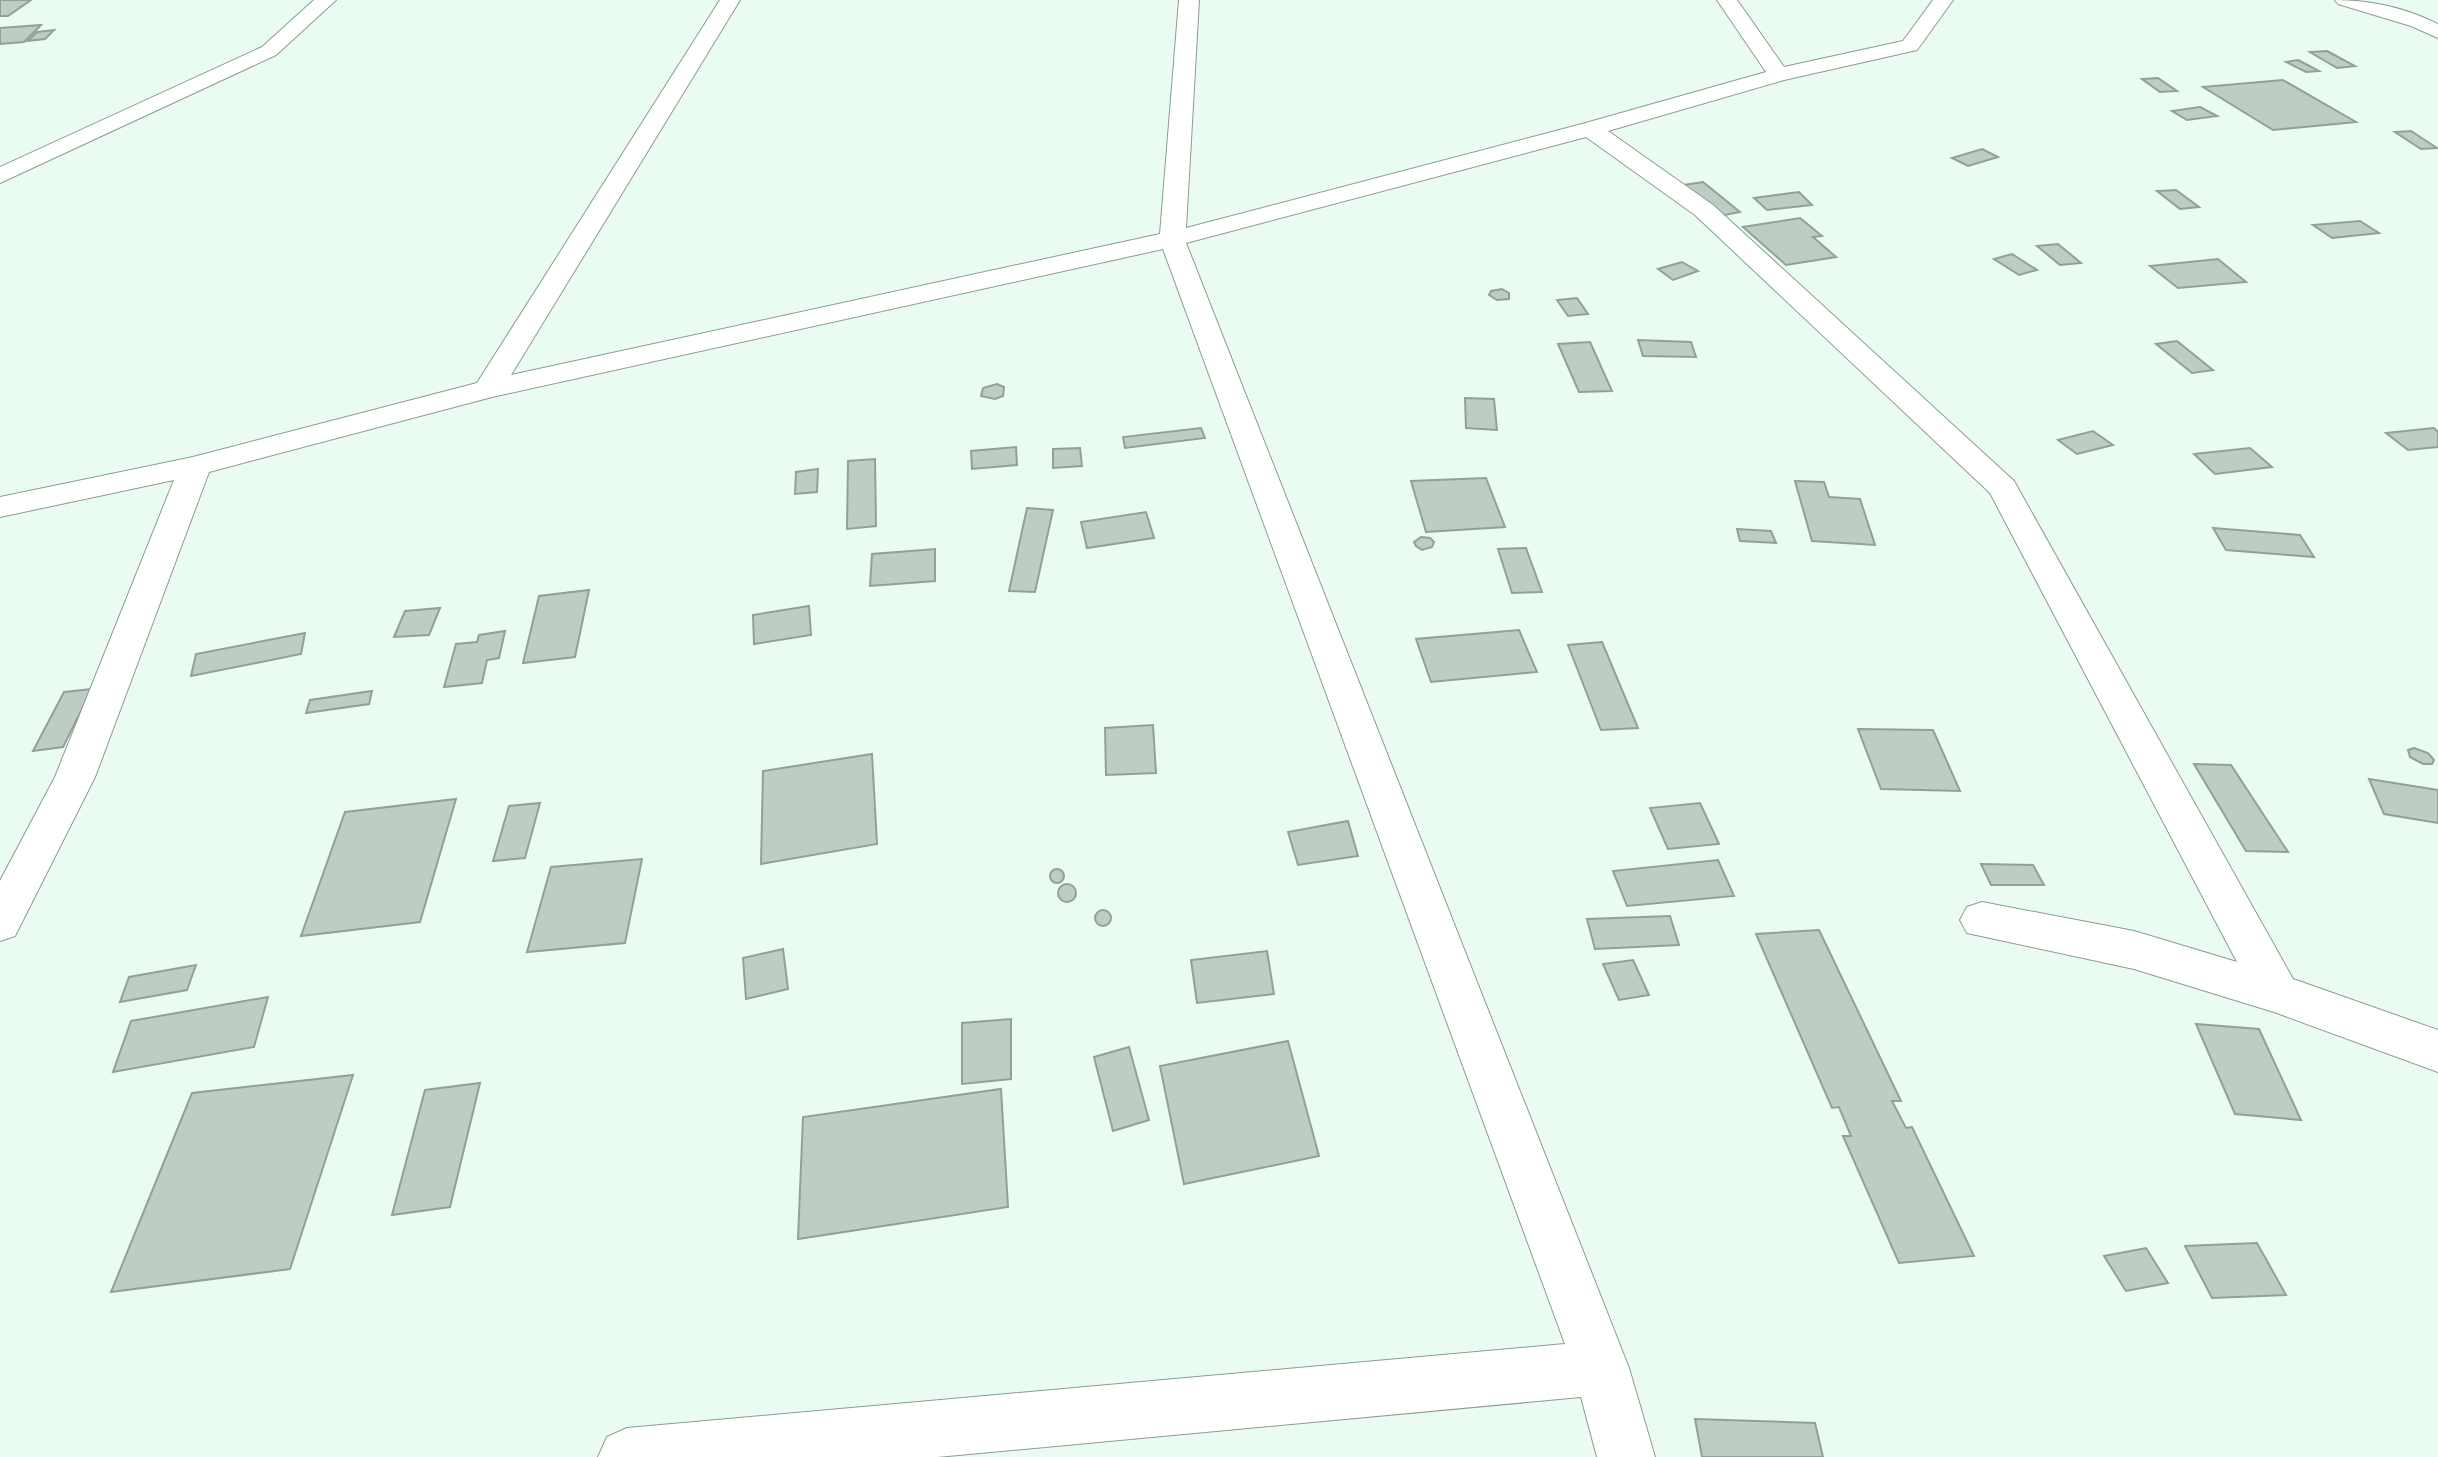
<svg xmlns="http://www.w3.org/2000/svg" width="2438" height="1457" viewBox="0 0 2438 1457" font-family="'Public Sans',sans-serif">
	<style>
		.building { fill: #bdcdc3; stroke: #92a198; stroke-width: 2 }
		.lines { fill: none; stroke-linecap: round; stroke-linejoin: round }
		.minor-casing { stroke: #8d9c93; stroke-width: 2 }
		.minor { fill: #fff; fill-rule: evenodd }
	</style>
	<rect width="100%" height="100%" fill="#eafbf1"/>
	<g class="building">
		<polygon points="0,0 31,0 8,16 0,16"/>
		<polygon points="41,25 24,42 0,44 0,28"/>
		<polygon points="54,30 45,39 28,41 37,32"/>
		<polygon points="2327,51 2355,66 2337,68 2310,52"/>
		<polygon points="2298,60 2319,71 2306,72 2286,62"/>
		<polygon points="2158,78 2177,91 2160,92 2142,79"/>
		<polygon points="2283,80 2356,122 2273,130 2203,87"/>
		<polygon points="2200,107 2217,116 2187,120 2172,111"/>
		<polygon points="2411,131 2437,148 2421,149 2395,132"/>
		<polygon points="1982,149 1998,157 1968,166 1952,158"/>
		<polygon points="1703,182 1740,212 1720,216 1684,185"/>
		<polygon points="2176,190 2199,207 2180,209 2157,191"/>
		<polygon points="1799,192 1812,205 1767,210 1754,198"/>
		<polygon points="1800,218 1822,236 1813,237 1836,257 1786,265 1743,227"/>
		<polygon points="2360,221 2379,233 2332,238 2313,225"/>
		<polygon points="2058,244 2081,263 2060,265 2037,246"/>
		<polygon points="2012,254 2037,270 2019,275 1994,259"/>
		<polygon points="2218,259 2246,282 2178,288 2150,266"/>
		<polygon points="1682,262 1698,271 1673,280 1658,269"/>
		<polygon points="1502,289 1509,293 1509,299 1497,300 1489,295 1491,291"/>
		<polygon points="1577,298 1588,314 1568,316 1557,300"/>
		<polygon points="1638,340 1691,342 1696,357 1643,356"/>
		<polygon points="2177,341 2213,370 2192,373 2156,344"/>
		<polygon points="1590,342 1612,391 1579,392 1558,344"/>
		<polygon points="997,384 1004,387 1003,396 995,399 981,396 983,388"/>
		<polygon points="1465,398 1494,399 1497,430 1466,428"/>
		<polygon points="1201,428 1205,438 1125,448 1123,437"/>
		<polygon points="2434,428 2438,432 2438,447 2408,450 2386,433"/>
		<polygon points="2093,431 2113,445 2077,454 2058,440"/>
		<polygon points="1016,447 1017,465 972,469 971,451"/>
		<polygon points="1080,448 1082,466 1053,468 1053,449"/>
		<polygon points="2250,448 2272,467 2215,474 2194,454"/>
		<polygon points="875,459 876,526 847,529 848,461"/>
		<polygon points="818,469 817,492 795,494 796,472"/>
		<polygon points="1486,478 1505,527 1426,532 1411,481"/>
		<polygon points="1795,481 1824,482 1829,497 1860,499 1875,545 1812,541"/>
		<polygon points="1027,508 1053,510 1035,592 1009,591"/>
		<polygon points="1146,512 1154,538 1087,548 1081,522"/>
		<polygon points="2213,528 2300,535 2314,557 2226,550"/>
		<polygon points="1737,529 1771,531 1776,543 1740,541"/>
		<polygon points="1421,537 1430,538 1434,542 1432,547 1422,550 1416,546 1414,542"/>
		<polygon points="1526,548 1542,592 1512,593 1498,549"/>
		<polygon points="935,549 935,581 870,586 872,554"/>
		<polygon points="589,590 575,657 523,663 539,596"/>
		<polygon points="809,606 811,635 754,644 753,615"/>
		<polygon points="440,608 429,635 394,637 405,611"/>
		<polygon points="1519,630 1537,672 1431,682 1416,639"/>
		<polygon points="505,631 499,658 487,660 482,683 444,687 456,644 477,642 479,635"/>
		<polygon points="305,633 301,654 191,676 196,654"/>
		<polygon points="1602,642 1638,728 1601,730 1568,645"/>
		<polygon points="92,689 63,747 33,751 64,692"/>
		<polygon points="372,691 369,704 306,713 310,700"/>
		<polygon points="1153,725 1156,773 1106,775 1105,728"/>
		<polygon points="1858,729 1933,730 1960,791 1881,789"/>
		<polygon points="2414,748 2428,753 2434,760 2432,764 2423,764 2410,757 2408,750"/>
		<polygon points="872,754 877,844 761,864 763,771"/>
		<polygon points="2194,764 2231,765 2288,852 2246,851"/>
		<polygon points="2369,779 2438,790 2438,823 2384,814"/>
		<polygon points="456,799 420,922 301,936 345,812"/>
		<polygon points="540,803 525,858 493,861 509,806"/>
		<polygon points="1700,803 1719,844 1668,849 1650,808"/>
		<polygon points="1348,821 1358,856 1298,865 1288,832"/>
		<polygon points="642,859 625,943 527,952 551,867"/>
		<polygon points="1718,860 1734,896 1627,906 1613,871"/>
		<polygon points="1981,864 2033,865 2044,885 1991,885"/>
		<circle cx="1057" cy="876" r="7"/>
		<circle cx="1067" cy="893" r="9"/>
		<circle cx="1103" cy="918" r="8"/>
		<polygon points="1670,916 1679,945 1595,949 1587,919"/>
		<polygon points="1819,930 1901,1101 1892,1101 1906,1128 1912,1127 1974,1256 1899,1263 1843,1136 1851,1136 1839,1107 1832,1108 1756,934"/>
		<polygon points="783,949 788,989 746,999 743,958"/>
		<polygon points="1267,951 1274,994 1197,1003 1191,960"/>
		<polygon points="1633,960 1649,995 1619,1000 1603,964"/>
		<polygon points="196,965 187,990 120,1002 129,977"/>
		<polygon points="268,997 254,1047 113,1072 131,1021"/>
		<polygon points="1011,1019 1011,1079 962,1084 962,1023"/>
		<polygon points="2196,1024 2259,1029 2301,1120 2235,1114"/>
		<polygon points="1288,1041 1319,1156 1184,1184 1160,1066"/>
		<polygon points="1129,1047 1149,1120 1113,1131 1094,1057"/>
		<polygon points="353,1075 290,1269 111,1292 192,1093"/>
		<polygon points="480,1083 450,1207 392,1215 425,1090"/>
		<polygon points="1001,1089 1008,1207 798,1239 803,1117"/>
		<polygon points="2257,1243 2286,1295 2212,1298 2185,1246"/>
		<polygon points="2146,1248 2168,1283 2126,1291 2104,1256"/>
		<polygon points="1695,1419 1815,1423 1823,1457 1702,1457"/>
	</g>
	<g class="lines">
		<defs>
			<g id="minor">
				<polygon points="314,0 336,0 276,55 0,183 0,167 262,47"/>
				<polygon points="720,0 740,0 511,375 1160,234 1179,0 1199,0 1186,228 1582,124 1766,72 1717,0 1737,0 1784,67 1903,41 1933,0 1953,0 1917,50 1784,80 1608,131 1713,205 2014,481 2293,979 2438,1030 2438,1072 2274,1012 2134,969 1967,933 1960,920 1967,907 1982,902 2134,931 2237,962 1990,493 1695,215 1586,137 1186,243 1629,1368 1655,1457 1597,1457 1581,1397 937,1457 598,1457 607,1437 627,1428 1565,1344 1163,249 492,397 209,472 95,777 15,936 0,941 0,881 55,777 174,480 0,517 0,497 193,457 477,383"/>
				<path d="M2335,0c36,0 71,8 103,24v14l-27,-12 -73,-22z"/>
			</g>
		</defs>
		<use href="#minor" class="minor-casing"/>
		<use href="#minor" class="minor"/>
	</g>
</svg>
